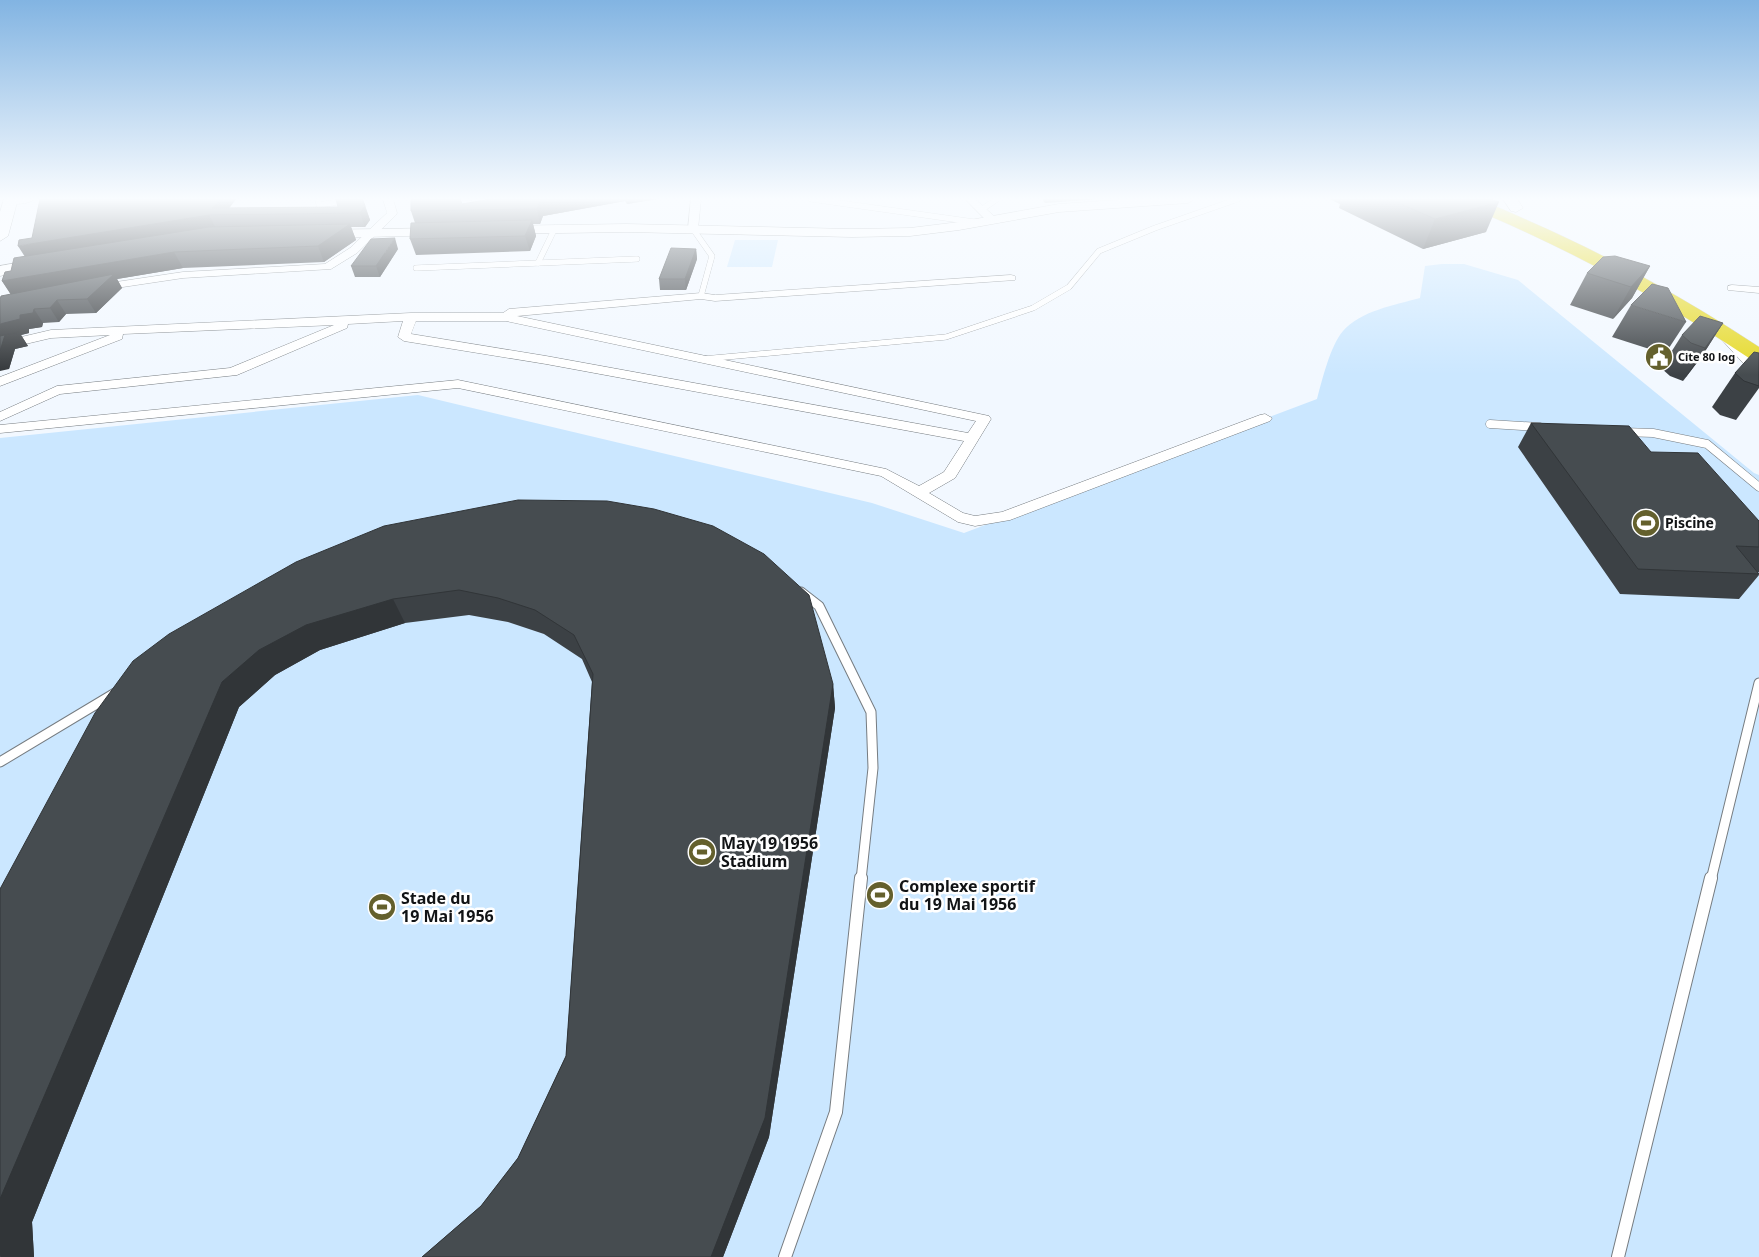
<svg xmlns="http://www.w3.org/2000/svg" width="1759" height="1257" viewBox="0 0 1759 1257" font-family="'Noto Sans',sans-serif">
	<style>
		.green { fill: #cbe7ff }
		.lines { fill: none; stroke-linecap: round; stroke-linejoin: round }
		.lane-far3-casing { stroke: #767c81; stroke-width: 6 }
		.lane-far2-casing { stroke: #767c81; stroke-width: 9 }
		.lane-far1-casing { stroke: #767c81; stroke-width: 11 }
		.lane-casing { stroke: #767c81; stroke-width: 14 }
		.street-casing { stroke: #767c81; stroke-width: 1 }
		.secondary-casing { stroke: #767c81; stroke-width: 1 }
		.highway-casing { stroke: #d4d5d5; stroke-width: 1 }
		.lane-far3 { stroke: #fff; stroke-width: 5.5 }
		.lane-far2 { stroke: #fff; stroke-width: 8 }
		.lane-far1 { stroke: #fff; stroke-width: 9 }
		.lane { stroke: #fff; stroke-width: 12 }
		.street { fill: #fff; fill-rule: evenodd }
		.secondary { fill: #fff; fill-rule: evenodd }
		.highway { fill: #e6d927; fill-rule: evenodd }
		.wall { fill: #3c4145 }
		.shaded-wall { fill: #313538 }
		.building { fill: #464c50; stroke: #313538 }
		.labels { text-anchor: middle; stroke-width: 5; stroke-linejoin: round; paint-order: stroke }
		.far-poi-label { font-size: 11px; font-weight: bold; fill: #111315; stroke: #fff; text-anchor: start }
		.poi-label { font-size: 14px; font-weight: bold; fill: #111315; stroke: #fff; text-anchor: start }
		.near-poi-label { font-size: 16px; font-weight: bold; fill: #111315; stroke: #fff; text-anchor: start }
	</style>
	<rect width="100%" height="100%" fill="#f2f8ff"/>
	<g class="green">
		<polygon points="735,240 778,240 772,267 727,267"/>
		<path d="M1442,264h22l54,16 236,193 5,2v782h-1759v-819l418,-43 454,108 92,30 353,-134c5,-18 13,-53 26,-68 17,-20 52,-26 77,-33l5,-32z"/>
	</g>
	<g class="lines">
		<defs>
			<g id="lane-far3">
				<polyline points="318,199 319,205 357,199"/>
				<polyline points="811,199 974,222"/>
				<polyline points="981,210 997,199"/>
				<polyline points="693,229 712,256 701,296"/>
				<polyline points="538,263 555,228"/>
				<polyline points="416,268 637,259"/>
				<polyline points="703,359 946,337 1033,308 1069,287 1099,251 1155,228 1238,199"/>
			</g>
			<g id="lane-far2">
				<polyline points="1490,424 1540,427"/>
				<polyline points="1623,432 1653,433 1707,444 1759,487"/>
			</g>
			<g id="lane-far1">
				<polyline points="801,592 819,606 871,712 873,768 861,880"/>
				<polyline points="0,762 115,693"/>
				<polyline points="1711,880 1759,683"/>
			</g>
			<g id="lane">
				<polyline points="785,1257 836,1112 861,878"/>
				<polyline points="1618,1257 1711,878"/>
			</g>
			<g id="street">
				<path d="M9,199h26c-6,5 -23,7 -29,2z"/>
				<polygon points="383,199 393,199 397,213 396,215 357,253 331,269 183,278 96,291 90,288 96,285 183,272 325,264 350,248 387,213"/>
				<polygon points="471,199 481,199 485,205 521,199 542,199 537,202 482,211 478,210"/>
				<polygon points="691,199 701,199 698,229 693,232 688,229"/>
				<polygon points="965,199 975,199 996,218 996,222 988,222"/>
				<path d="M1011,275l4,1v4l-300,21 -14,-2 -184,17 472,100 2,3 -36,59 -26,15 34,20 12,3 27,-4 258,-97 5,-1 7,4 -2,3 -260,99 -35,6 -17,-4 -77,-46 -423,-88 -458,45v-8l458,-45 428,89 33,17 25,-14 20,-31 -418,-77 -142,-23 -6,-4 5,-16 -55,3 -1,4 -110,47 -177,19 -60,27v-9l57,-26 173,-18 104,-43 -211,9 -1,5 -122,47v-9l110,-42 -59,3 -51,12v-8l51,-12 360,-17h92l6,-4 192,-16 14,2zM416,321h90l470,100 -8,12 -422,-77 -135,-22z"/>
				<polygon points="1732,285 1759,287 1759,293 1728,290 1728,286"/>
				<polygon points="1726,333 1730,334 1759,364 1759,376 1754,375 1722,340 1720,337"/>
			</g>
			<g id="secondary">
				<polygon points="4,199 18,199 8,236 0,241 0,212"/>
				<polygon points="1133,199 1195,199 1188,203 1059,212 959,230 910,236 852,237 626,232 500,234 493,230 500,226 626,224 852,229 910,228 959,222 1059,204"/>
				<polygon points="1503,199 1517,199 1523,208 1516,212 1511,211"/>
				<polygon points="445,228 452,232 450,235 320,238 313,234 320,230"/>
				<polygon points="44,258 50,260 52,263 50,266 0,276 0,266"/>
			</g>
			<path id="highway" d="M1453,199c27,-3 52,12 76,22 80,35 157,78 230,126v15l-7,-2c-94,-63 -191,-116 -296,-158z"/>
		</defs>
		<use href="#lane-far3" class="lane-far3-casing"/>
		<use href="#lane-far2" class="lane-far2-casing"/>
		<use href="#lane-far1" class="lane-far1-casing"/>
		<use href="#lane" class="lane-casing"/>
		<use href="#street" class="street-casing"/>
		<use href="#secondary" class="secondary-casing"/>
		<use href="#highway" class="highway-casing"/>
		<use href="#lane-far3" class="lane-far3"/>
		<use href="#lane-far2" class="lane-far2"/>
		<use href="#lane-far1" class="lane-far1"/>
		<use href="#lane" class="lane"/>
		<use href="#street" class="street"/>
		<use href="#secondary" class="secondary"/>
		<use href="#highway" class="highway"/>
	</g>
	<g class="wall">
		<polygon points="236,199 229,208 338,207 336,199 363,199 370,220 365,227 351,227 356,240 324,262 183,268 117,279 122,288 96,313 66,314 59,322 43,323 42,327 29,329 29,333 21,335 28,346 15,349 9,369 11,294 2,281 25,256 32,238"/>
		<polygon points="491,199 657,199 627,204 625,201 543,216 540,224 533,224 536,236 530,251 416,255 410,239 415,223 411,211 462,204"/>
		<polygon points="1042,199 1100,199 1045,203"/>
		<polygon points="1329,199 1490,199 1486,232 1423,249 1339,208 1340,204"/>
		<polygon points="398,249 380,277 355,277 351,266"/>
		<polygon points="696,249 697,259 686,290 660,290 659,279"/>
		<polygon points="1650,266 1632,298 1613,319 1570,305 1587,273"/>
		<polygon points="1631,305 1686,322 1665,354 1612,337"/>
		<polygon points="1723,323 1702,356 1683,381 1670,376 1661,368 1682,335"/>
		<polygon points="1759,353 1759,388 1736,420 1720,415 1712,407 1735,373"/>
		<polygon points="1531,423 1651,452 1759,521 1759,572 1758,572 1759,575 1739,599 1620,594 1518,447"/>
		<polygon points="384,526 833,684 835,708 769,1137 723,1257 422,1257 481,1206 518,1158 566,1056 592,682 582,659 544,634 508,622 469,615 405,623 320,650 275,675 239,707 32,1222 34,1257 0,1257 0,889"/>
	</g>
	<g class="shaded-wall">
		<polygon points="220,199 236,199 224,215 212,208"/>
		<polygon points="362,199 370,220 365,227 360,213"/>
		<polygon points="555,199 624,199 625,201 543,216 540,224 537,209 540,201"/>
		<polygon points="626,199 657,199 627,204"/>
		<polygon points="1499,202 1486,232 1423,249 1435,219"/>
		<polygon points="209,215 216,229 27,260 18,246"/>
		<polygon points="532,220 536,236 530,251 525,236"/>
		<polygon points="350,224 356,240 324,262 318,246"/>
		<polygon points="395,238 398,249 380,277 376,266"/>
		<polygon points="696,249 697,259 686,290 685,279"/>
		<polygon points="174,252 183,268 117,279 122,288 96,313 87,299 13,298 2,281"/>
		<polygon points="1650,266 1632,298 1613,319 1631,287"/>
		<polygon points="57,300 66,314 59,322 50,308"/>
		<polygon points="34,309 43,323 42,327 29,329 29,333 21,335 28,346 15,349 9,369 0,371 0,324"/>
		<polygon points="1723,323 1702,356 1683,381 1705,348"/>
		<polygon points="393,599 405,623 320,650 275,675 239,707 32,1222 34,1257 1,1257 0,1255 0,1199 222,682 259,650 306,625"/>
		<polygon points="833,684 835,708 769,1137 723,1257 711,1257"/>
	</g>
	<g class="building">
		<polygon points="40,199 220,199 212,208 338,207 336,199 362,199 365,206 360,213 209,215 18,246 19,240 32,238"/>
		<polygon points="411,199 460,199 462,204 491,199 555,199 540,201 537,209 411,211"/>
		<polygon points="1390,199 1490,199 1499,202 1435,219"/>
		<polygon points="532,220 525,236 410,239 411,223"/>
		<polygon points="350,224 318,246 174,252 2,281 5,272 11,271 14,258 209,227"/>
		<polygon points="395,238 376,266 351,266 371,239"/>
		<polygon points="671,248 696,249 685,279 659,279"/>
		<polygon points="1615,256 1650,266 1631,287 1587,273 1603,257"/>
		<polygon points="114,274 87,299 57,300 50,308 34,309 33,313 20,315 20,319 0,324 0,300 1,296"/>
		<polygon points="1652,284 1668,288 1686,322 1631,305"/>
		<polygon points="1700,316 1723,323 1705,348 1691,343 1682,335"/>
		<polygon points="19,332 5,335 0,351 0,336"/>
		<polygon points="1754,352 1759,353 1759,386 1744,381 1735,373"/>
		<polygon points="1531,423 1629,426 1651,452 1698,453 1759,521 1759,547 1736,546 1759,574 1638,569"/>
		<polygon points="518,500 607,501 654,509 713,526 764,554 809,595 833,684 765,1118 711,1257 422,1257 481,1206 518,1158 566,1056 593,674 574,635 535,610 498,598 459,590 393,599 306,625 259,650 222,682 0,1199 0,889 95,713 133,661 169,634 296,562 384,526"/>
	</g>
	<linearGradient id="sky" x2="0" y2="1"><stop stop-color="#82b4e2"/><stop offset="0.53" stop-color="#f9fcff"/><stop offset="1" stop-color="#f9fcff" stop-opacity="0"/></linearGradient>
	<rect width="1759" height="375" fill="url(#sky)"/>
	<defs>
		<symbol id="civic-disc" viewBox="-11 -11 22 22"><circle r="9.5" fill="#64602d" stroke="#fff"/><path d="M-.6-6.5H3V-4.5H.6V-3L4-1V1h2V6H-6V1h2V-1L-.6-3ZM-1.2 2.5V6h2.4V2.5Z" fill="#fff"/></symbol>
		<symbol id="stadium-disc" viewBox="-11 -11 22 22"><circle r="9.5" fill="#64602d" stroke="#fff"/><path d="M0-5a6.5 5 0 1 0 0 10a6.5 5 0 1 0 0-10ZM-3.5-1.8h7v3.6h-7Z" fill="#fff"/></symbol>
	</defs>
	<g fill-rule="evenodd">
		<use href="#civic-disc" x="1643" y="341" width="32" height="32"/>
		<use href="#stadium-disc" x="1630" y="507" width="32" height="32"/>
		<use href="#stadium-disc" x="686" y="836" width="32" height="32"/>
		<use href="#stadium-disc" x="864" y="879" width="32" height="32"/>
		<use href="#stadium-disc" x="366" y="891" width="32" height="32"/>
	</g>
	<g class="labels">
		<g class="far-poi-label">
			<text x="1678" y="361">Cite 80 log</text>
		</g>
		<g class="poi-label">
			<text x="1665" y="528">Piscine</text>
		</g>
		<g class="near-poi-label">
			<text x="721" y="849">May 19 1956<tspan x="721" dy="18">Stadium</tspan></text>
			<text x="899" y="892">Complexe sportif<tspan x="899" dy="18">du 19 Mai 1956</tspan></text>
			<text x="401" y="904">Stade du<tspan x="401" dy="18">19 Mai 1956</tspan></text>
		</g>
	</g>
</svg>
